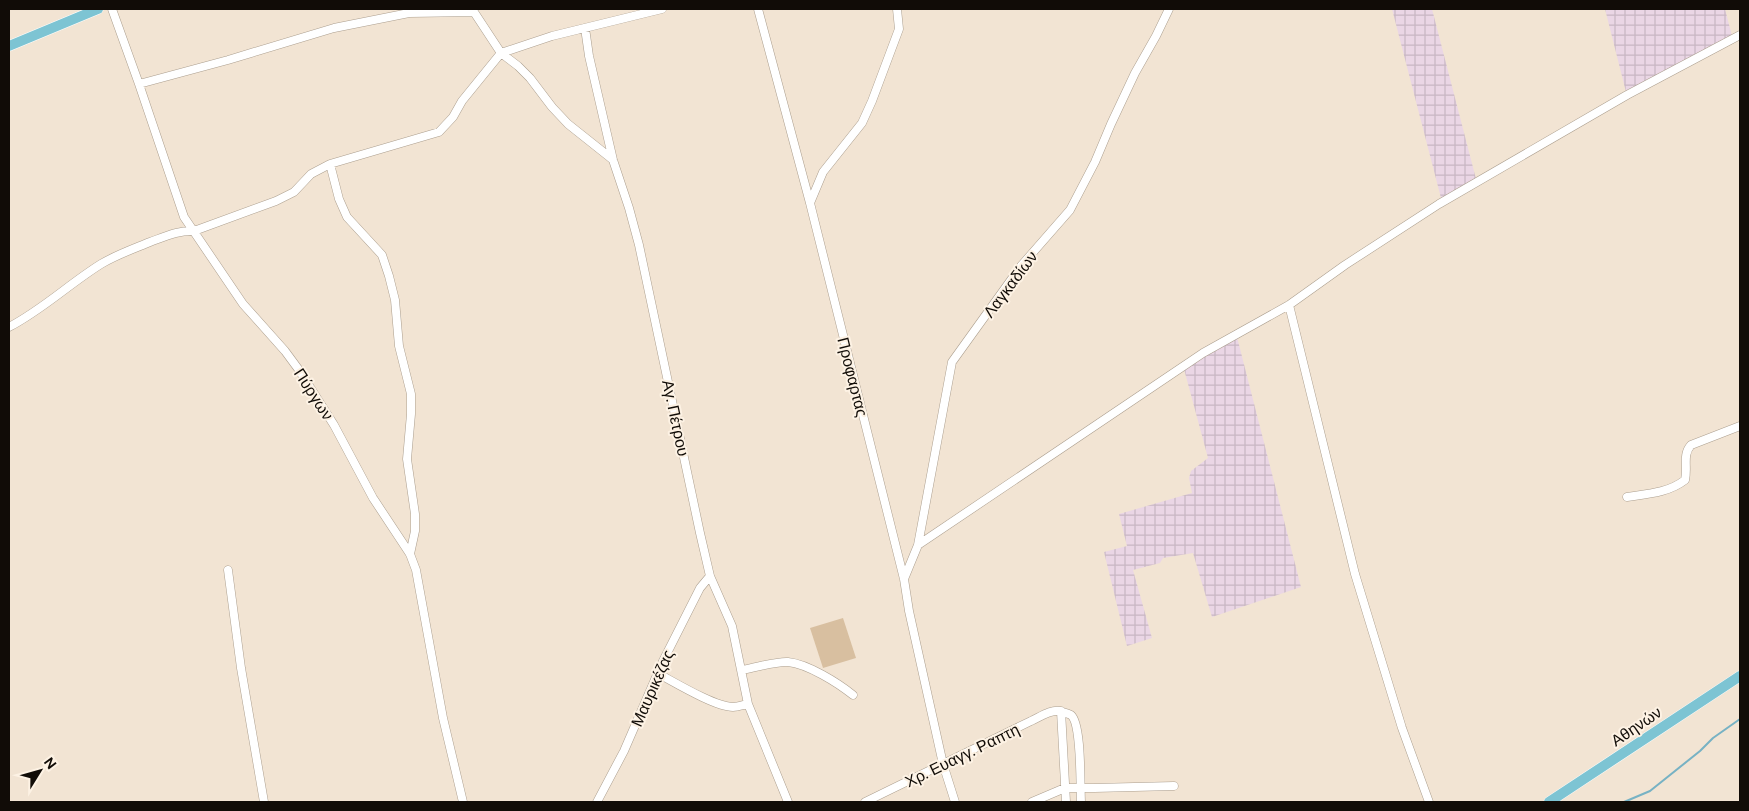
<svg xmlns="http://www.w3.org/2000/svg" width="1749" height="811" viewBox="0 0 1749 811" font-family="'DM Sans',sans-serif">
<defs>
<pattern id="industrial-grid" width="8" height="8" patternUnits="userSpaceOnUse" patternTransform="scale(1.25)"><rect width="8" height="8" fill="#ead6e5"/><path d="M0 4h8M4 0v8" fill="none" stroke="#c8b6c3"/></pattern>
</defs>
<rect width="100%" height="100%" fill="#f2e4d3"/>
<path fill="url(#industrial-grid)" d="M1392,9H1432L1476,179L1441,198Z
M1605,9H1725L1732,36L1626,92Z
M1237,337L1301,587L1212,617L1193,553L1163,558L1160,563L1133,570L1152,638L1127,646L1104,552L1127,546L1119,514L1192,493L1189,478L1191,471L1208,458L1184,369Z"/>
<path fill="#d8bfa0" d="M843,618L856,658L823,668L810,628Z"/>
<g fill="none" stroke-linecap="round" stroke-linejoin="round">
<path stroke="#77b2c4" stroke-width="2" d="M1624,802L1650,791L1700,751L1713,738L1740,719"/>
<g stroke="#ac9f8f" stroke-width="9">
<path id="minor" d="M112,9L139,84L184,217L243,304L285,351L299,370L334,425L373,498L410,554L416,570L443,718L463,802
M758,9L810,203
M897,9L899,29L872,101L862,123L823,172L810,203L904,579L909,611L943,764L955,802
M585,28L589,56L613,160L629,208L639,245L700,533L710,576L732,626L748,704L788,802
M139,84L228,60L334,28L409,13L474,12L501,53L518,66L530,78L552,107L568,124L612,159
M330,164L339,199L347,217L382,255L389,276L395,300L399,346L411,394V414L407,459L415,514V531L410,554
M1289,305L1355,574L1402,728L1429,802
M9,327C42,310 69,284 101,264C116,255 133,249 150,242C164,237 179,230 194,231L276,201L294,192L311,174L330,164L439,132L453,117L462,101L501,53L552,36L662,9
M1627,497C1647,494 1668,493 1685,480C1688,467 1682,455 1691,445L1740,426
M918,545L1203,353L1289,305L1345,265L1439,204L1627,95L1740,35
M228,570L241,668L264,802
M904,579L918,545L952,362L1021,266L1070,210L1095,162L1111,124L1135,73L1156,36L1169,9
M742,670C753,668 777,661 788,662C808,664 838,683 853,695
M657,673C674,682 715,707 733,707C738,707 743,705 748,704
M1061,711L1066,802
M597,802L624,751L663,661L700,588L710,576
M865,802L1031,721C1040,717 1051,709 1060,711C1063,712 1069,714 1071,715C1082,724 1080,786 1081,802
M1032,802L1065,788H1094L1174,786"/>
</g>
<g stroke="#fff" stroke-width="11">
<path id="major" d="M9,46L98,9
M1549,802L1740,676"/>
</g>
<use href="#minor" stroke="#fff" stroke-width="8"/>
<use href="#major" stroke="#7dc4d3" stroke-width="10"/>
</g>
<g text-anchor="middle" stroke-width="4" stroke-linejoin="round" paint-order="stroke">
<g font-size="16" fill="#110c07" stroke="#fdf2e4">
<text transform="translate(1010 284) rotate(-53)" y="6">Λαγκαδίων</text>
<text transform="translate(853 377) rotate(76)" y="6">Προφαρτας</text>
<text transform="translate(314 394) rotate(57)" y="6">Πύργων</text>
<text transform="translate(676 418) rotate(78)" y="6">Αγ. Πέτρου</text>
<text transform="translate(652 688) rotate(-66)" y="6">Μαυρικέζας</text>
<text transform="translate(1636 726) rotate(-34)" y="6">Αθηνών</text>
<text transform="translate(962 755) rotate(-26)" y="6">Χρ. Ευαγγ. Ραπτη</text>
</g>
</g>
<rect width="1749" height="811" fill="none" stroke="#110c07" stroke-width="20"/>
<g transform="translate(40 771) rotate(53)" stroke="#fdf2e4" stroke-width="4" paint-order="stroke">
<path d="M0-4L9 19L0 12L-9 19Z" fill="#110c07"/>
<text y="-8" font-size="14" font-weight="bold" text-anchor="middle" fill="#110c07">N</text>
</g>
</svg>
